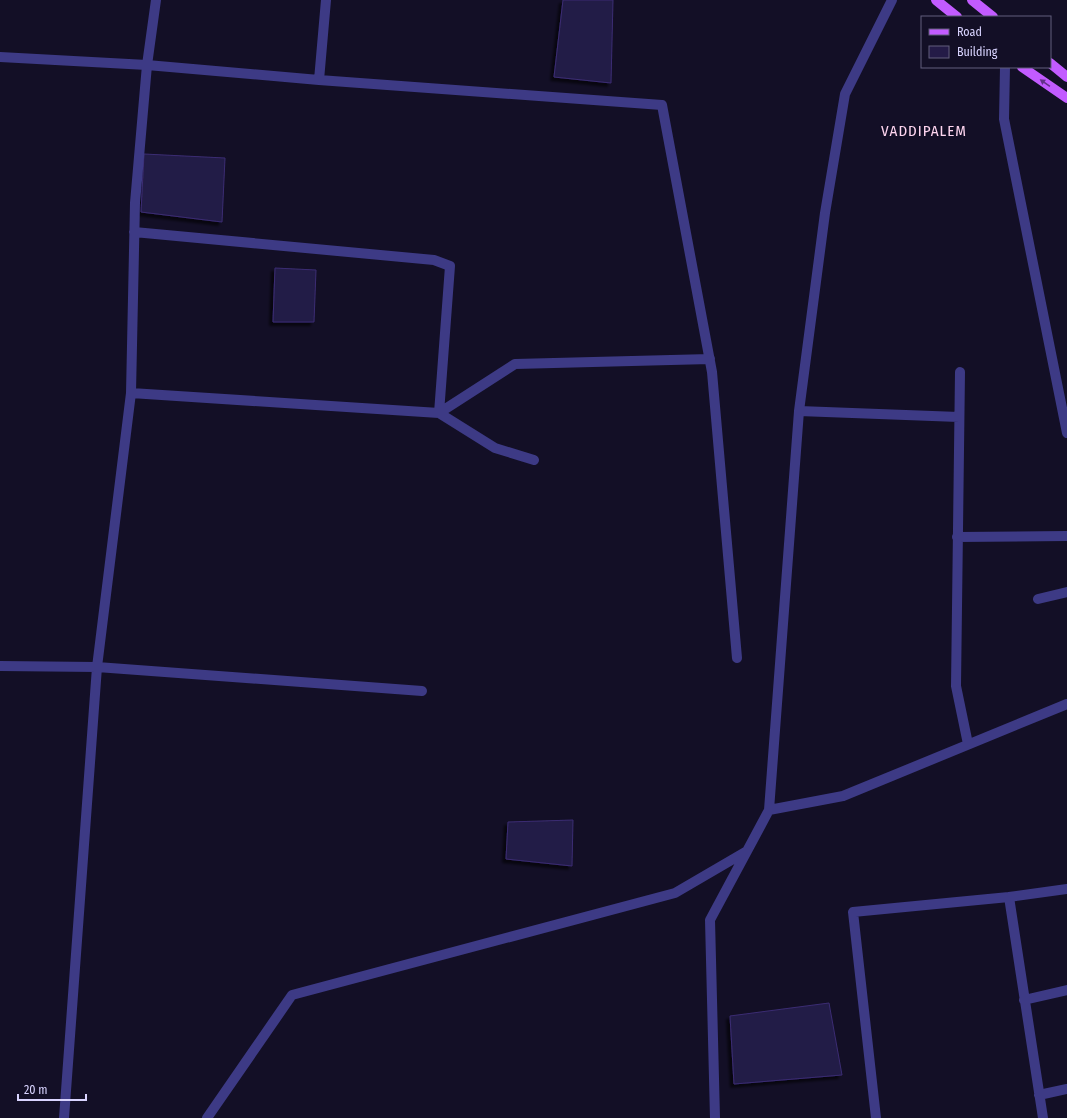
<svg xmlns="http://www.w3.org/2000/svg" width="1067" height="1118" viewBox="0 0 1067 1118" font-family="'Fira Sans Condensed',sans-serif">
<defs>
<filter id="shadow"><feDropShadow dx="-3.5" dy="3.5" stdDeviation="1" flood-color="#0009"/></filter>
</defs>
<rect width="100%" height="100%" fill="#130f26"/>
<path fill="#241b47" stroke="#3b2d73" filter="url(#shadow)" d="M563,0H613L611,83L554,77Z
M144,154L225,158L222,222L141,212Z
M275,268L316,270L314,322H273Z
M573,820L572,866L506,859L508,822Z
M829,1003L842,1075L734,1084L730,1016Z"/>
<g fill="none" stroke-linecap="round" stroke-linejoin="round">
<path stroke="#3d3a85" stroke-width="10" d="M0,57L147,65L319,80L662,105L712,372L737,658
M1005,67L1004,119L1067,433
M319,80L326,0
M134,232L434,260L450,266L439,413L495,448L534,460
M960,372L956,686L968,744
M131,393L439,413L515,364L710,359
M799,411L959,417
M957,537L1067,536
M1038,599L1067,592
M0,666L97,667L422,691
M769,810L843,796L1067,704
M1009,897L1043,1118
M1024,1000L1067,990
M1039,1095L1067,1089
M64,1118L97,667L131,393L135,203L147,65L156,0
M207,1118L292,995L675,893L747,851
M715,1118L710,920L769,810L799,411L825,213L845,94L892,0
M876,1118L853,912L1009,897L1067,889"/>
<path stroke="#c25bff" stroke-width="10" d="M936,0L957,17
M972,0L993,17
M1050,63L1067,77
M1022,67L1067,98"/>
</g>
<defs><path id="oneway-solid" d="M-6-.8H1V-3.2L6.5 0L1 3.2V.8H-6Z"/></defs>
<use fill="#623188" href="#oneway-solid" transform="translate(1045 83) rotate(-145)"/>
<g text-anchor="middle" stroke-width="3" stroke-linejoin="round" paint-order="stroke">
<g font-size="15" letter-spacing="1" fill="#ffd6f0" stroke="#130f26">
<text x="924" y="136">VADDIPALEM</text>
</g>
</g>
<rect x="921" y="16" width="130" height="52" fill="#130f26" stroke="#625e7d"/>
<rect x="929" y="29" width="20" height="6" fill="#c25bff" stroke="#625e7d"/>
<text x="957" y="36" font-size="12" fill="#d9d4ff">Road</text>
<rect x="929" y="46" width="20" height="12" fill="#241b47" stroke="#625e7d"/>
<text x="957" y="56" font-size="12" fill="#d9d4ff">Building</text>
<path d="M18 1094v6h68v-6" fill="none" stroke="#d9d4ff" stroke-width="2"/>
<text x="24" y="1094" font-size="12" fill="#d9d4ff" stroke="#130f26" stroke-width="3" paint-order="stroke">20 m</text>
</svg>
